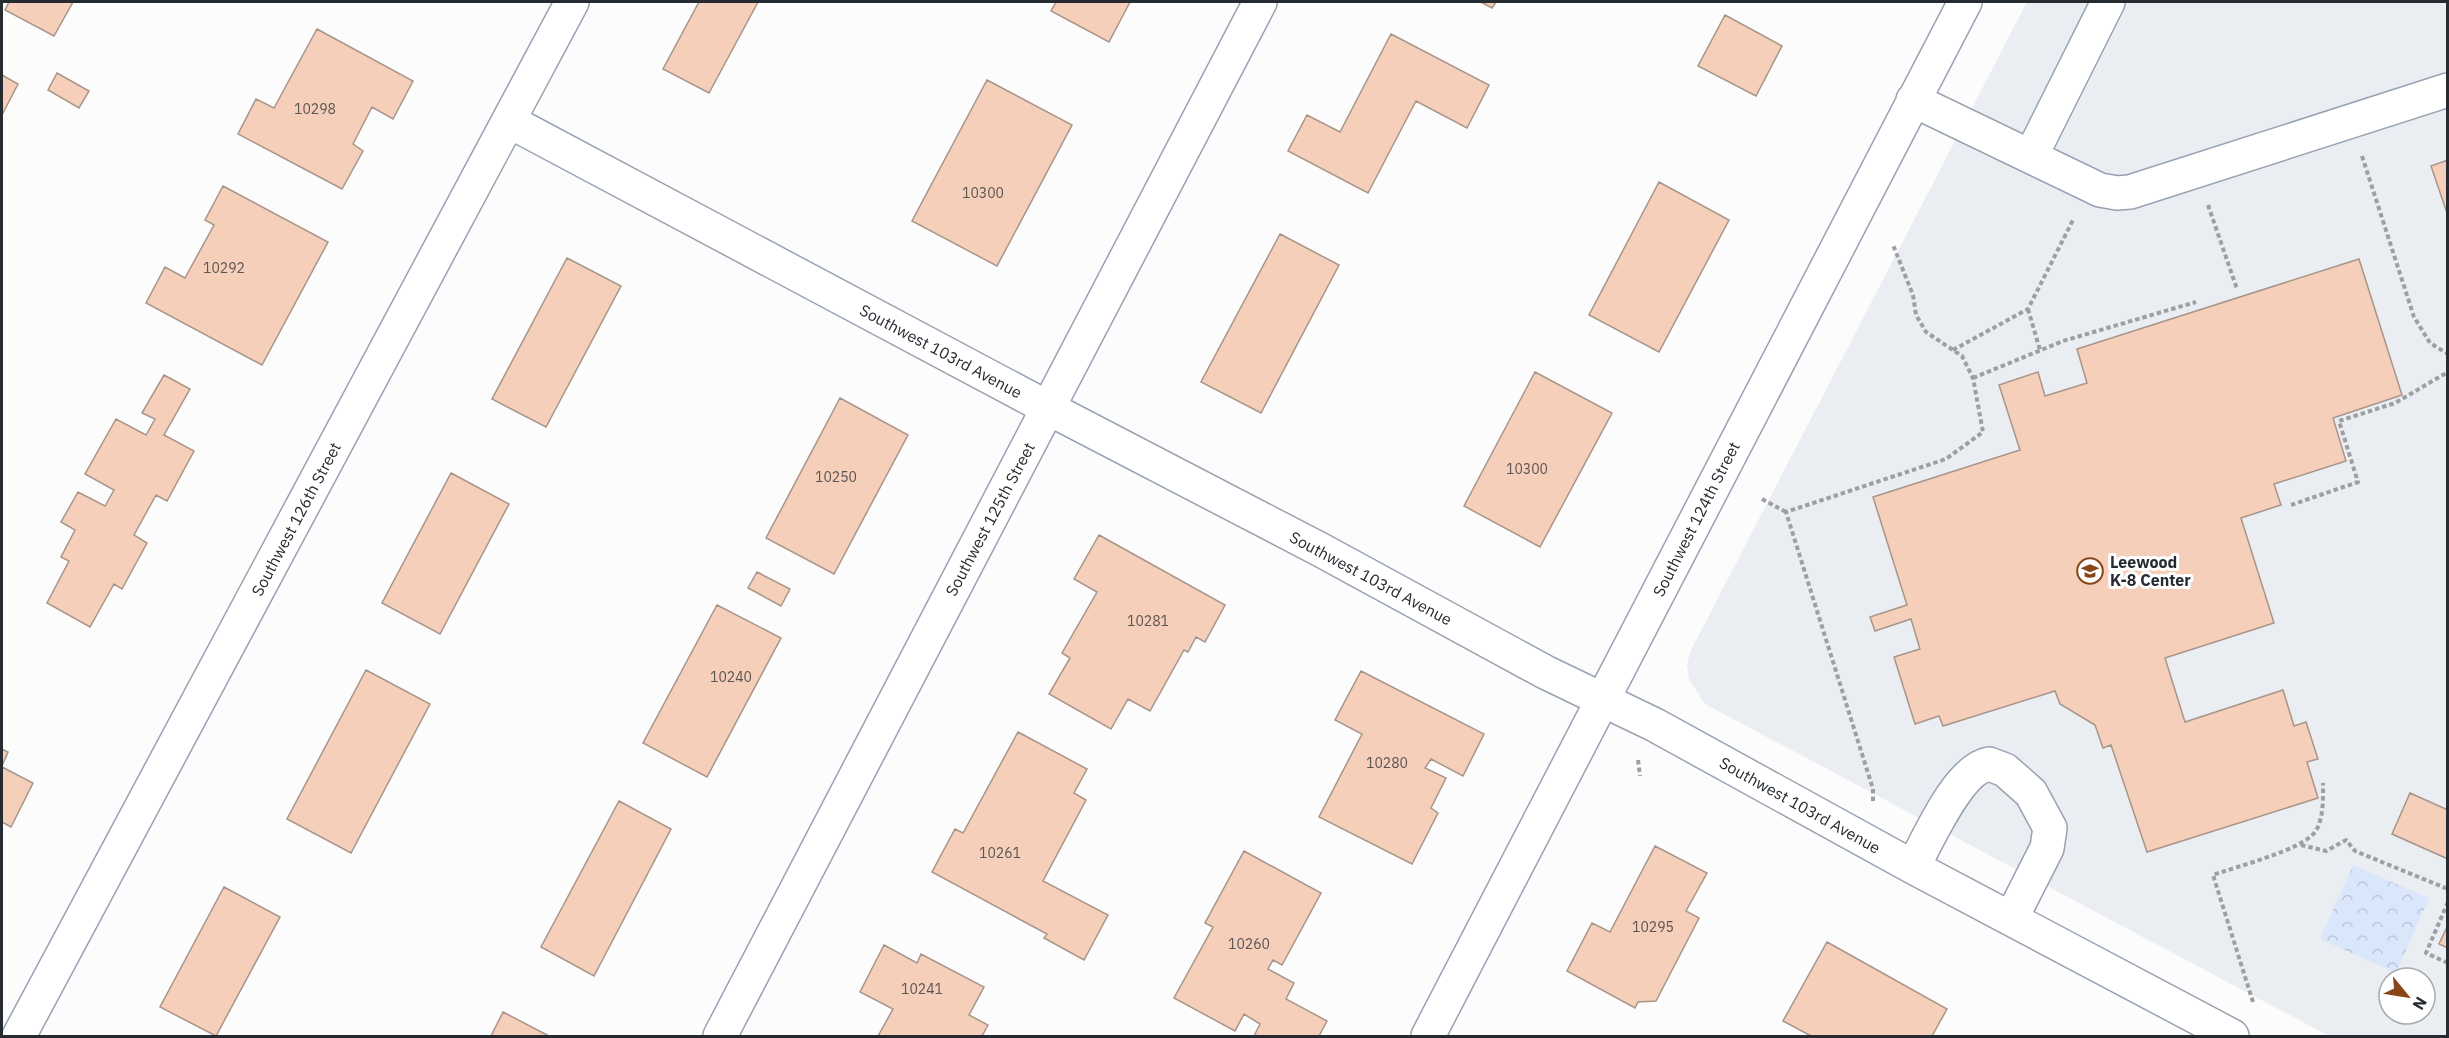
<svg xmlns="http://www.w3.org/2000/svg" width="2449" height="1038" viewBox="0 0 2449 1038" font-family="'IBM Plex Sans',sans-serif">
<defs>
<pattern id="forest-crowns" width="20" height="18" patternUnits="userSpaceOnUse" patternTransform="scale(1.5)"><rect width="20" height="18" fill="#dae7fb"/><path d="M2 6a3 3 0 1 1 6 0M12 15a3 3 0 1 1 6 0" fill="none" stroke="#bbc6d8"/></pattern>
</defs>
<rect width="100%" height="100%" fill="#fcfcfc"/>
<path fill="#eaedf2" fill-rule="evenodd" d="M2027,2H2447V1036H2329L1705,704L1689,679L1687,664L1690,652ZM2389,978H2425V1014H2389Z"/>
<path fill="url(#forest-crowns)" d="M2353,865L2429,898L2396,973L2320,939Z"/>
<path fill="#f5cfb9" stroke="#a8958a" stroke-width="1.5" d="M9,2H73L54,36L5,10Z
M699,2H758L709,93L663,69Z
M1056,2H1130L1109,42L1051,11Z
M1481,2H1496L1492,8Z
M1725,15L1782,46L1756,96L1698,66Z
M317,29L413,81L393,119L372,107L353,144L363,151L342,189L238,134L256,99L274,108Z
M1391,34L1489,85L1467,128L1416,101L1368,193L1288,151L1307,115L1340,132Z
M57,73L89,91L79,108L48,90Z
M2,75L18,84L2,115Z
M987,80L1072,125L997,266L912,221Z
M2448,160V216L2431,166Z
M1659,182L1729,220L1659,352L1589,315Z
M223,186L328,242L262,365L146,303L165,267L185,278L214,225L205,220Z
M1280,234L1339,265L1261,413L1201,382Z
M567,258L621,286L546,427L492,399Z
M2359,259L2402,395L2333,418L2346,461L2274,484L2281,505L2241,518L2274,623L2165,658L2185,722L2283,690L2294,726L2306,722L2318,759L2307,762L2318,798L2147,852L2111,745L2103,748L2095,725L2060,704L2055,691L1943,726L1939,716L1915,724L1894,657L1920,649L1911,619L1875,631L1870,617L1907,605L1873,497L2020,450L1999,385L2038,372L2045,396L2087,383L2077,349Z
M1535,372L1612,413L1540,547L1464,506Z
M164,375L190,389L164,435L194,451L167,501L156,495L134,535L147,543L122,589L114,584L90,627L47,603L69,561L61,557L75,530L61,522L78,492L105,506L114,490L85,474L116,419L146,435L155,419L142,413Z
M840,398L908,435L834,574L766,538Z
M451,473L509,504L440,634L382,603Z
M1099,535L1225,605L1205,642L1196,637L1188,652L1184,650L1150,711L1128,699L1111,729L1049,694L1070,658L1062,653L1097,592L1074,579Z
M757,572L790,589L781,606L748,588Z
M717,605L781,638L707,777L643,743Z
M366,670L430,704L351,853L287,819Z
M1361,671L1484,734L1463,776L1431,759L1425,768L1446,778L1431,808L1438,813L1412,864L1319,817L1362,734L1335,720Z
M1018,732L1087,769L1074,793L1086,800L1043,881L1108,915L1084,960L1044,938L1047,934L932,872L955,829L963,833Z
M2,749L8,752L2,766Z
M2,767L33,783L11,827L2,822Z
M2410,793L2448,810V859L2392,834Z
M619,801L671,829L594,976L541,947Z
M1655,846L1707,873L1686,911L1699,918L1656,1001L1638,1002L1635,1008L1567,971L1592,923L1610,932Z
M1244,851L1321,893L1282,965L1273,960L1268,969L1294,983L1286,999L1327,1021L1319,1036H1254L1260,1024L1244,1014L1235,1031L1174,998L1213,927L1205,923Z
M224,887L280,917L216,1036L160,1007Z
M2448,925V948L2439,944Z
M1827,942L1947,1009L1932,1036H1811L1783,1021Z
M884,945L917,963L921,954L984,987L969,1015L988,1025L982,1036H878L893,1009L860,992Z
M503,1012L549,1036H491Z"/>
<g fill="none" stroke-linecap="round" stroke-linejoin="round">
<g stroke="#98a2b3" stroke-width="36">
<path id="minor" d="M1913,100L2100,190L2117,193L2130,192L2448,90
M509,121L1048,408L1321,550L1545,672L1655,725L1913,867L2232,1036
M2031,156L2108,2
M1913,867C1928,840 1958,769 1989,764L2005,770L2031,793L2050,828L2047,848L2011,919
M19,1036L572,2
M720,1036L1260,2
M1428,1036L1965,2"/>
</g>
<path stroke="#9d9fa2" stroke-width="4" stroke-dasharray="4.5 3" stroke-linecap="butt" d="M2362,156L2414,317L2430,343L2448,354
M2208,205L2237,289
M2028,309L2040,350
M1953,350L2028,309L2074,218
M1973,378L2063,341L2196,302
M1762,499L1786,512
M2291,505L2358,482L2339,421L2395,403L2448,372
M1638,760L1640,776
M1873,801V789L1786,512L1946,459L1983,432L1973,378L1962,356L1926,332L1916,315L1913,295L1893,245
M2301,845L2326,851L2346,840L2355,851L2448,889
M2448,902L2426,953L2448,963
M2253,1002L2213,875C2235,867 2302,850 2315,832C2324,819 2323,798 2323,783"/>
<use href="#minor" stroke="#fff" stroke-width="33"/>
</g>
<defs>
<g id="school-ring" transform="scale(1.35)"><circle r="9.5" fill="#fff" stroke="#894517" stroke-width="1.5"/><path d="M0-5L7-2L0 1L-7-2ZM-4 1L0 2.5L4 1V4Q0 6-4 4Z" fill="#894517"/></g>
</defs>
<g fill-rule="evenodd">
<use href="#school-ring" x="2090" y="571"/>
</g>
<g text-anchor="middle" stroke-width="6" stroke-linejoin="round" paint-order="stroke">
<g font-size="14" fill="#5a5453">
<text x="315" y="114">10298</text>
<text x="983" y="198">10300</text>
<text x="224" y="273">10292</text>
<text x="1527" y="474">10300</text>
<text x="836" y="482">10250</text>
<text x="1148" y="626">10281</text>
<text x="731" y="682">10240</text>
<text x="1387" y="768">10280</text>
<text x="1000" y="858">10261</text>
<text x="1653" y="932">10295</text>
<text x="1249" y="949">10260</text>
<text x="922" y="994">10241</text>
</g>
<g font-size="16" fill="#262b31" stroke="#fff">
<text transform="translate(941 351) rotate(28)" y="6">Southwest 103rd Avenue</text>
<text transform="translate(296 519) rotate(-62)" y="6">Southwest 126th Street</text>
<text transform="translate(990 519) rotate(-62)" y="6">Southwest 125th Street</text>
<text transform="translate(1696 519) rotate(-63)" y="6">Southwest 124th Street</text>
<text transform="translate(1371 578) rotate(28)" y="6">Southwest 103rd Avenue</text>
<text transform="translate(1800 805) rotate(29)" y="6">Southwest 103rd Avenue</text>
</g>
<g font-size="16" font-weight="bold" fill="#262b31" stroke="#fff" text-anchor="start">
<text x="2110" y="568">Leewood<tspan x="2110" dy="18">K-8 Center</tspan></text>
</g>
</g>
<rect width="2449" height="1038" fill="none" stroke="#262b31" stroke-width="6"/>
<g transform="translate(2407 996) rotate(120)"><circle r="28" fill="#ffffff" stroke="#a8aaad" stroke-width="1.5"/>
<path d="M0-4.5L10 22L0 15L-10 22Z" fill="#894517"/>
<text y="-9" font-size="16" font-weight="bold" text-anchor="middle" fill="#262b31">N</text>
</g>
</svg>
